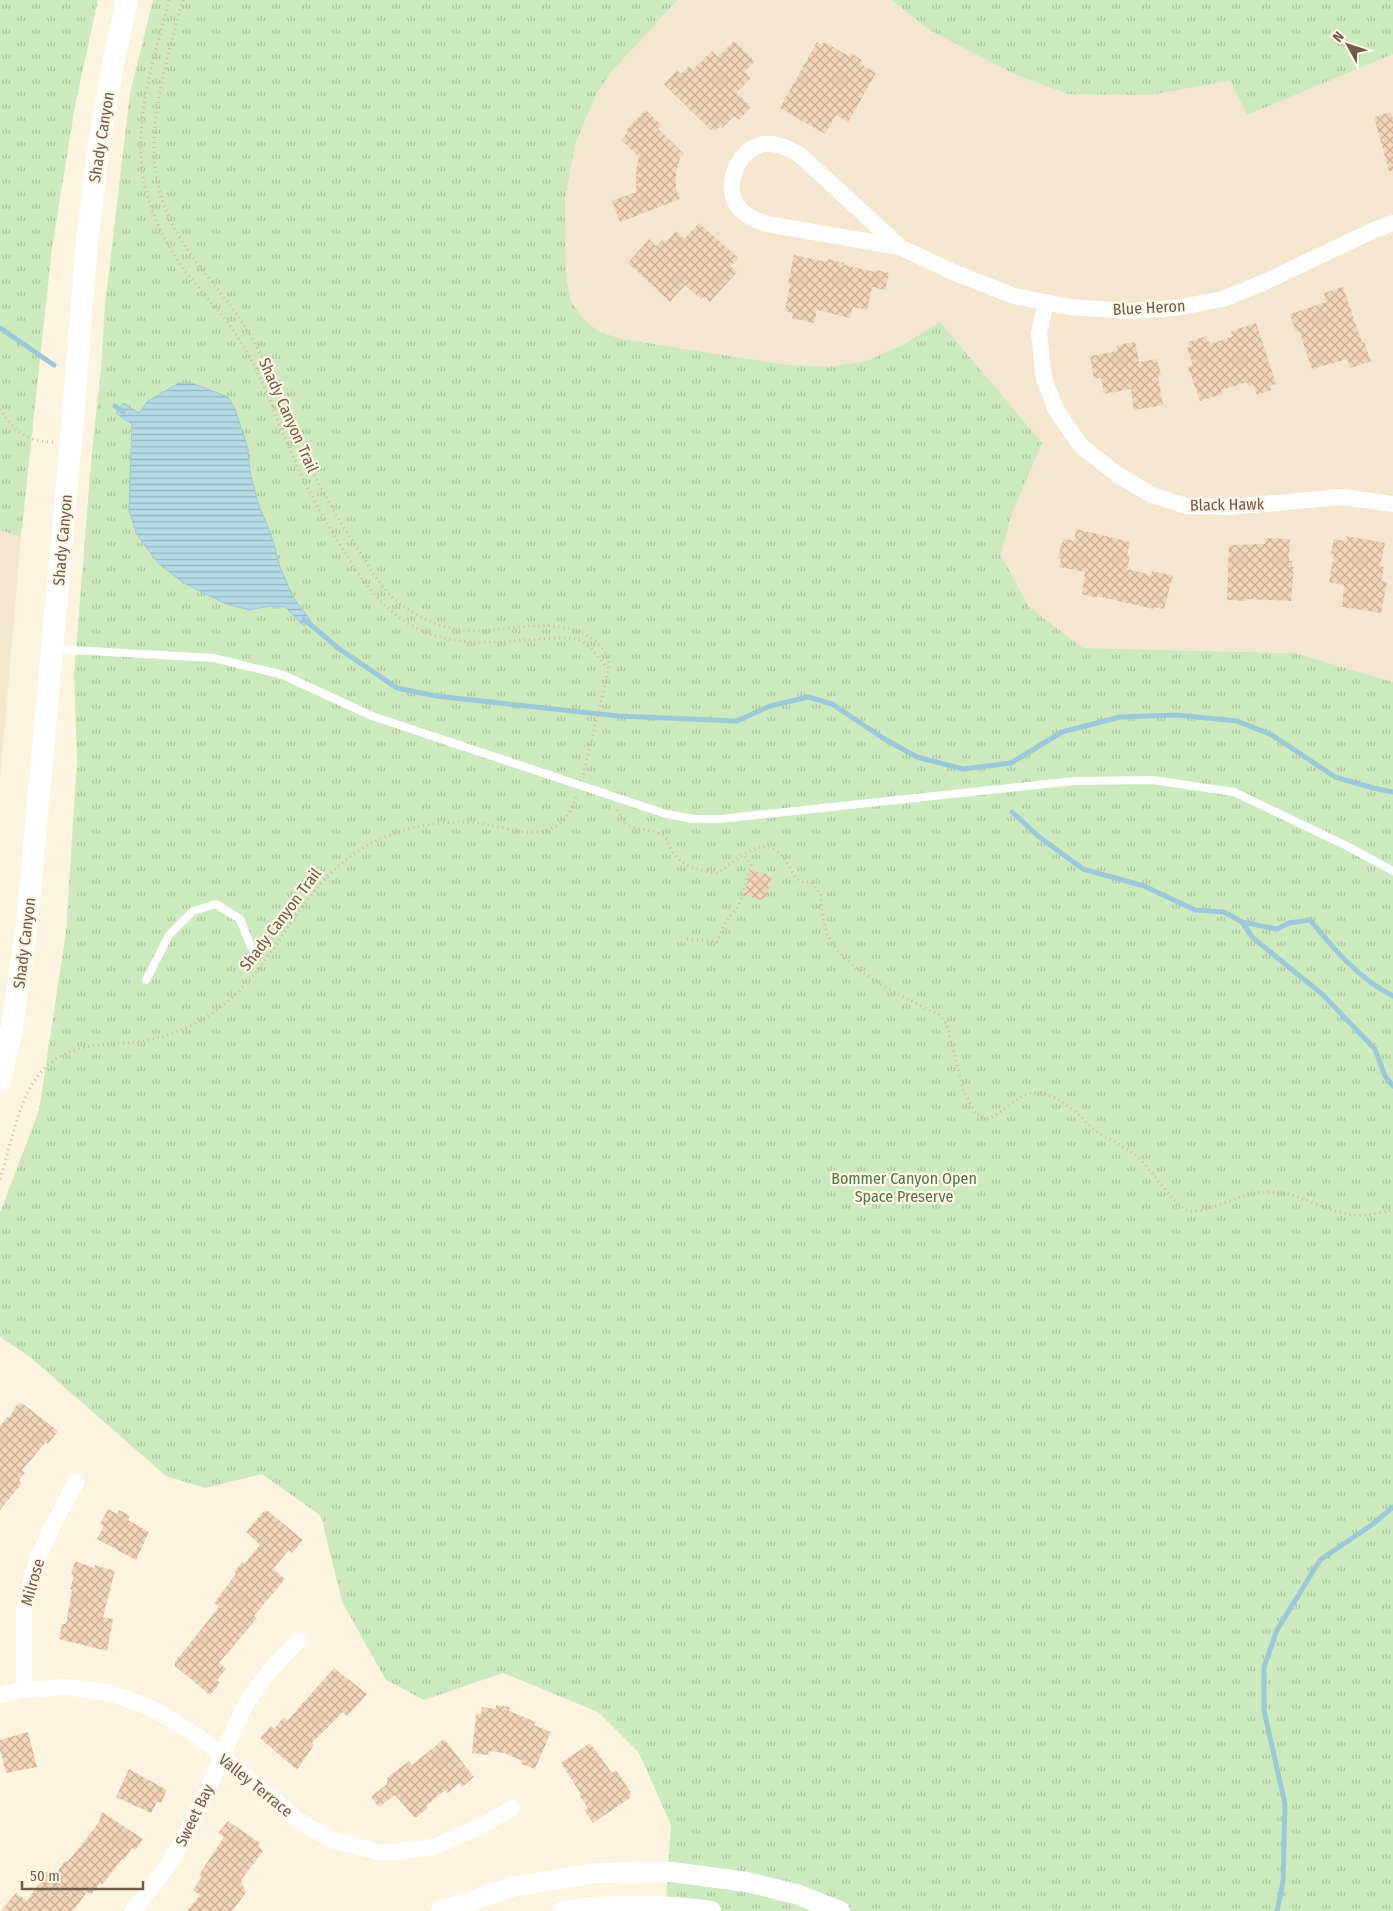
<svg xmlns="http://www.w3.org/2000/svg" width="1393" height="1911" viewBox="0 0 1393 1911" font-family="'Fira Sans Condensed',sans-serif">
<defs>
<pattern id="grass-tufts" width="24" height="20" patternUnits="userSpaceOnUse" patternTransform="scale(1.25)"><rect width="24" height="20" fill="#cdeabf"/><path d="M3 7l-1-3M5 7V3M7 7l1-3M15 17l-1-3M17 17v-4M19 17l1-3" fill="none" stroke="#abc19d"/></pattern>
<pattern id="water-rules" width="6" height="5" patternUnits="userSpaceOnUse" patternTransform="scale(1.25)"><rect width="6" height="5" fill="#b5dbe6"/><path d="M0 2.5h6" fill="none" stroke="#98b5bc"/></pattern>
<pattern id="building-cross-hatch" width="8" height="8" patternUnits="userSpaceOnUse" patternTransform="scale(1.25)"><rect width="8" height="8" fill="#f2d4b8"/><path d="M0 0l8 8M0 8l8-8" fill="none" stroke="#c8af98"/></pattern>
</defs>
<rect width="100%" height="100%" fill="#fcf4e1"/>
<path fill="#f4e6cf" d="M678,0H891L928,29L1150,95L1230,81L1247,115L1393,54V682L1295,653L1082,648L1029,607L1001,555L1012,513L940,322L904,344L867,361L832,366L788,365L622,339L600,332L583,319L571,301L566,277L565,201L575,144L597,93L613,70Z
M0,530L21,537L0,781Z"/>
<path fill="url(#grass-tufts)" d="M0,0H98L75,106L52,248L21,537L0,530Z
M153,0H678L613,70L597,93L575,144L565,201L566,277L571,301L583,319L600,332L622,339L788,365L832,366L867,361L904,344L940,322L1042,443L1012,513L1001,555L1029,607L1083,648L1295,653L1393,682V1911H665L671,1825L639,1753L598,1712L503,1673L424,1700L386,1680L342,1602L321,1516L262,1474L205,1488L166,1476L30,1357L0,1337V1213L39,1110L66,932L77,761L74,675L92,451L101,369L105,305L130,93Z
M891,0H1393V54L1247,115L1230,81L1150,95L1068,94L1012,73L928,29Z"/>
<path fill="url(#water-rules)" stroke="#9cc9d7" d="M179,383H192L228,397L235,409L248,449L250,472L259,506L271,534L280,567L293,597L311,621L304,626L285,607L270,606L249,610L224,603L184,583L158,563L136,533L129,510L132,424L116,413L123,403L139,413L148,401Z"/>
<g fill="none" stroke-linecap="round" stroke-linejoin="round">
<path stroke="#9cc9d7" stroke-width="5" d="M0,328L54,365
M115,406L123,412
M304,619L338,648L397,688L436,696L618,716L737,721L770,706L808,697L832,704L883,738L917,757L963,769L1011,763L1062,732L1120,717L1176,715L1237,721L1272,735L1335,777L1373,788L1393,792
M1012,812L1038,836L1083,869L1144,886L1195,910L1224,912L1242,922L1253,938L1322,994L1375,1049L1385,1076L1393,1086
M1242,922L1277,929L1289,923L1310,920C1334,949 1359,979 1393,996
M1277,1911L1283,1882L1285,1804L1264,1711V1667L1277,1630L1320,1560L1373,1524L1393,1507"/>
</g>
<path fill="url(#building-cross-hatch)" d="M734,41L755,61L745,72L751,78L736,93L751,107L739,120L734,116L722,128L720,126L715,131L712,128L711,130L664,84L677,70L681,74L689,66L693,70L712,51L718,57Z
M817,42L822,45L824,42L849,56L851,53L862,60L860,64L876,73L848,122L836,115L825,134L780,108Z
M646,110L661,125L658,129L684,154L680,158L676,173V189L680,199L620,222L612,201L636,192V171L639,157L621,140L628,132L626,130Z
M1391,112L1393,120V170L1389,171L1374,117Z
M699,223L738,258L730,266L737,272L710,302L704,297L701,299L685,285L670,302L628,263L649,239L656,246L663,239L666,242L676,231L684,239Z
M794,255L827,262L828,259L844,263V265L875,272L876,270L889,273L885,290L872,287L867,310L853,307L850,318L817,310L814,323L792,318L793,313L785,311L790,284H788Z
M1343,287L1362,343L1364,342L1371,361L1350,368L1347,359L1312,369L1299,331L1296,332L1290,314L1326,302L1324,293Z
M1256,323L1276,384L1270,386L1271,390L1257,395L1253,384L1249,386L1247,382L1221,390L1222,394L1200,401L1188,367L1193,365L1187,348L1189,347L1188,342L1206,336L1208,342L1210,341L1211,344L1233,336L1231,331Z
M1135,342L1139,362L1157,359L1161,376L1158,377L1163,405L1134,410L1131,389L1104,394L1101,378L1094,379L1090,356L1118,351L1117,345Z
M1076,529L1130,542L1127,555L1130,556L1127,569L1151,575L1152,571L1173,576L1164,609L1154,607V609L1097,596L1096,598L1082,594L1085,572L1059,567L1061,559L1058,558L1063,538L1074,541Z
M1347,536L1385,543L1380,566L1384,567L1381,581L1387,582L1381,613L1342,607L1344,585L1329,582L1334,554L1331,553L1334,539L1346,541Z
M1265,538L1290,539L1289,561H1292V567H1294L1291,601L1246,599V601L1227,600L1229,545L1265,544Z
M750,870L772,876L765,901L744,895Z
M19,1404H23L58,1431L48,1444L46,1442L22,1470L25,1473L19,1480L22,1483L0,1510V1426L7,1417L9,1418L16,1406Z
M108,1509L117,1514L119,1510L130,1516L128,1520L149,1532L136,1560L97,1539L104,1526L100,1524Z
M268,1511L303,1540L292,1553L289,1550L273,1569L285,1579L254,1616L257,1618L219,1663L226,1669L217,1680L220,1683L210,1695L175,1666V1662L219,1607L214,1603L236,1574L234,1572L242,1562L244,1564L260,1545L246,1532L263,1512Z
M75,1561L94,1568L95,1565L115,1571L103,1617L113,1619L107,1651L59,1639L62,1624H66L72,1590L70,1589L74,1575L71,1574Z
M334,1668L367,1694L347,1716L343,1712L312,1743L314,1745L297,1770L260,1738L271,1726L274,1729L283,1718L288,1720Z
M496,1705L510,1707L509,1711L536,1722L534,1725L551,1732L535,1769L522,1764L523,1761L504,1753L489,1751L488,1755L472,1753L476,1714H481L482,1707L496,1709Z
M28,1732L37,1767L6,1773L0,1750V1740Z
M444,1739L474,1777L462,1787L459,1783L448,1793L445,1790L426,1806L428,1808L415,1818L395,1795L379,1807L371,1797L387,1784V1778L409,1761L412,1765Z
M590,1743L612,1773L616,1770L631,1793L630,1798L593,1823L584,1810L588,1808L579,1795L581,1794L561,1763Z
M129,1769L167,1790L161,1803L157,1802L151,1813L116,1797Z
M102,1812L143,1839L135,1850L132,1848L124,1860L122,1859L102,1885L100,1883L91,1895L87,1892L73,1911H1L16,1893L27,1901L48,1870L55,1875L65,1861L67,1862L79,1848L99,1822Z
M228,1821L260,1843L258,1846L263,1851L241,1880L246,1893L232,1911H187L200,1895L193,1890L202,1877L199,1875L224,1837L218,1833Z"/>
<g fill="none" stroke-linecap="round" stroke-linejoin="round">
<path stroke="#d6b79c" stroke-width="3" stroke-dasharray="1 4" stroke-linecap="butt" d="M169,0C154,60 131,125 145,187C151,212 162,236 176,258C195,287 221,310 239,339C263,375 275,417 293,456C307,490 326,523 346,554C363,582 382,608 411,625C451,649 497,642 541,639C553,639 567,636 578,640C592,645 598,659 608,668
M183,0C169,50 147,125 156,176C169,248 220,281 253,340C274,379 289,420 308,461C322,492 340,523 360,552C371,570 382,589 399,603C417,617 439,627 461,630C505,635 564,610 598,644C605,651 609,658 609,668L583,775
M0,409C14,431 27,442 54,442
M617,810C620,813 622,820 625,823C636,832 654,827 665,837C669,842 670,849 674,854C685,868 701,871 718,873C754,847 771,827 796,879L804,882H811L821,894L822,914L827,934L836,949L857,969L892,991L939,1015L946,1023L964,1092L976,1114L987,1119C1004,1113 1015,1096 1032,1093C1046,1090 1067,1104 1077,1113C1083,1118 1089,1126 1096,1131C1111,1141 1127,1147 1141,1160C1153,1172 1172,1203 1187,1210C1199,1215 1225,1202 1238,1198C1247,1194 1258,1193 1268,1192C1296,1190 1326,1213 1355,1215C1368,1216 1381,1212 1393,1210
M687,939L717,942L726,921L739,906L751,865L744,855
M0,1179C12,1144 18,1095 44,1069C73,1039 111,1047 148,1040C172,1035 194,1026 214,1012C286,962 297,872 387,836C416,825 446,820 477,823C507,826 544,846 567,816C571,810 574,802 577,795"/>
<path stroke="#fff" stroke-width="8" d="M54,649L214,658L283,675L372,716L666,814L693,819H720L1075,781L1153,780L1234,792L1347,846L1393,871
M146,980L169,935L193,911L216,904L240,919L251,947"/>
<path stroke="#fff" stroke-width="16" d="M900,247L800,155C789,149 777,142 763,144C737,149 721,189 740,209C747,217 757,221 767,224L900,247L953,272L1014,296L1069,307L1127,311L1175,308L1223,299L1267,281L1374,230L1393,223
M1046,302L1039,333L1044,379L1056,410L1081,446L1118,475L1152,495L1186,506L1230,507L1342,497L1393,504
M24,1690V1609L36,1562L52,1527L76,1482
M0,1695L24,1690L67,1687L110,1693L151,1708L199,1737L298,1820L332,1840L381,1853L434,1847L482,1826L512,1808
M132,1911C174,1868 198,1811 222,1757C231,1737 238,1717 250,1698C263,1676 281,1659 299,1640"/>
<path stroke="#fff" stroke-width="20" d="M441,1911L512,1887L596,1873L672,1872L747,1882L796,1894L840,1911
M564,1911C613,1904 661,1904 711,1911"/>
<path stroke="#fff" stroke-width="22" d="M0,1080L12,1027L27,925L71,441L87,242L98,151L113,64L127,0"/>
</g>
<g text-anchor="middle" stroke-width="4.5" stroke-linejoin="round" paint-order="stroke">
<g font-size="16" fill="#735b48" stroke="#fff7e7">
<text transform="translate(101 137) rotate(-81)" y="6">Shady Canyon</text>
<text transform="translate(1149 307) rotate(-3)" y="6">Blue Heron</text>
<text transform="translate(289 415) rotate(66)" y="6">Shady Canyon Trail</text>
<text transform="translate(1227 504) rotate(-1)" y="6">Black Hawk</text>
<text transform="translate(62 540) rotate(-85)" y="6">Shady Canyon</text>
<text transform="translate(280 919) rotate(-53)" y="6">Shady Canyon Trail</text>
<text transform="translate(24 943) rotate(-83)" y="6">Shady Canyon</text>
<text transform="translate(32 1582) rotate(-74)" y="6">Milrose</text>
<text transform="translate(256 1785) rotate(39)" y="6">Valley Terrace</text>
<text transform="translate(194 1815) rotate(-64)" y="6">Sweet Bay</text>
</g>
<g font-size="16" fill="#4c7940" stroke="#fff7e7">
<text x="904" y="1184">Bommer Canyon Open<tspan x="904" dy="18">Space Preserve</tspan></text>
</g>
</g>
<g transform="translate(1348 45) rotate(310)" stroke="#fff7e7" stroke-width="4" paint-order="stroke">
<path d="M0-4L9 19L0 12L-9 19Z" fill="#735b48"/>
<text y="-8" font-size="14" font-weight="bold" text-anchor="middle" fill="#735b48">N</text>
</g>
<path d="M22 1881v8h121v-8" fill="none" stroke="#735b48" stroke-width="2.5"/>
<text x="30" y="1881" font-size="15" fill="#735b48" stroke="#fff7e7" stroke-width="4" paint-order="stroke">50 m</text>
</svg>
